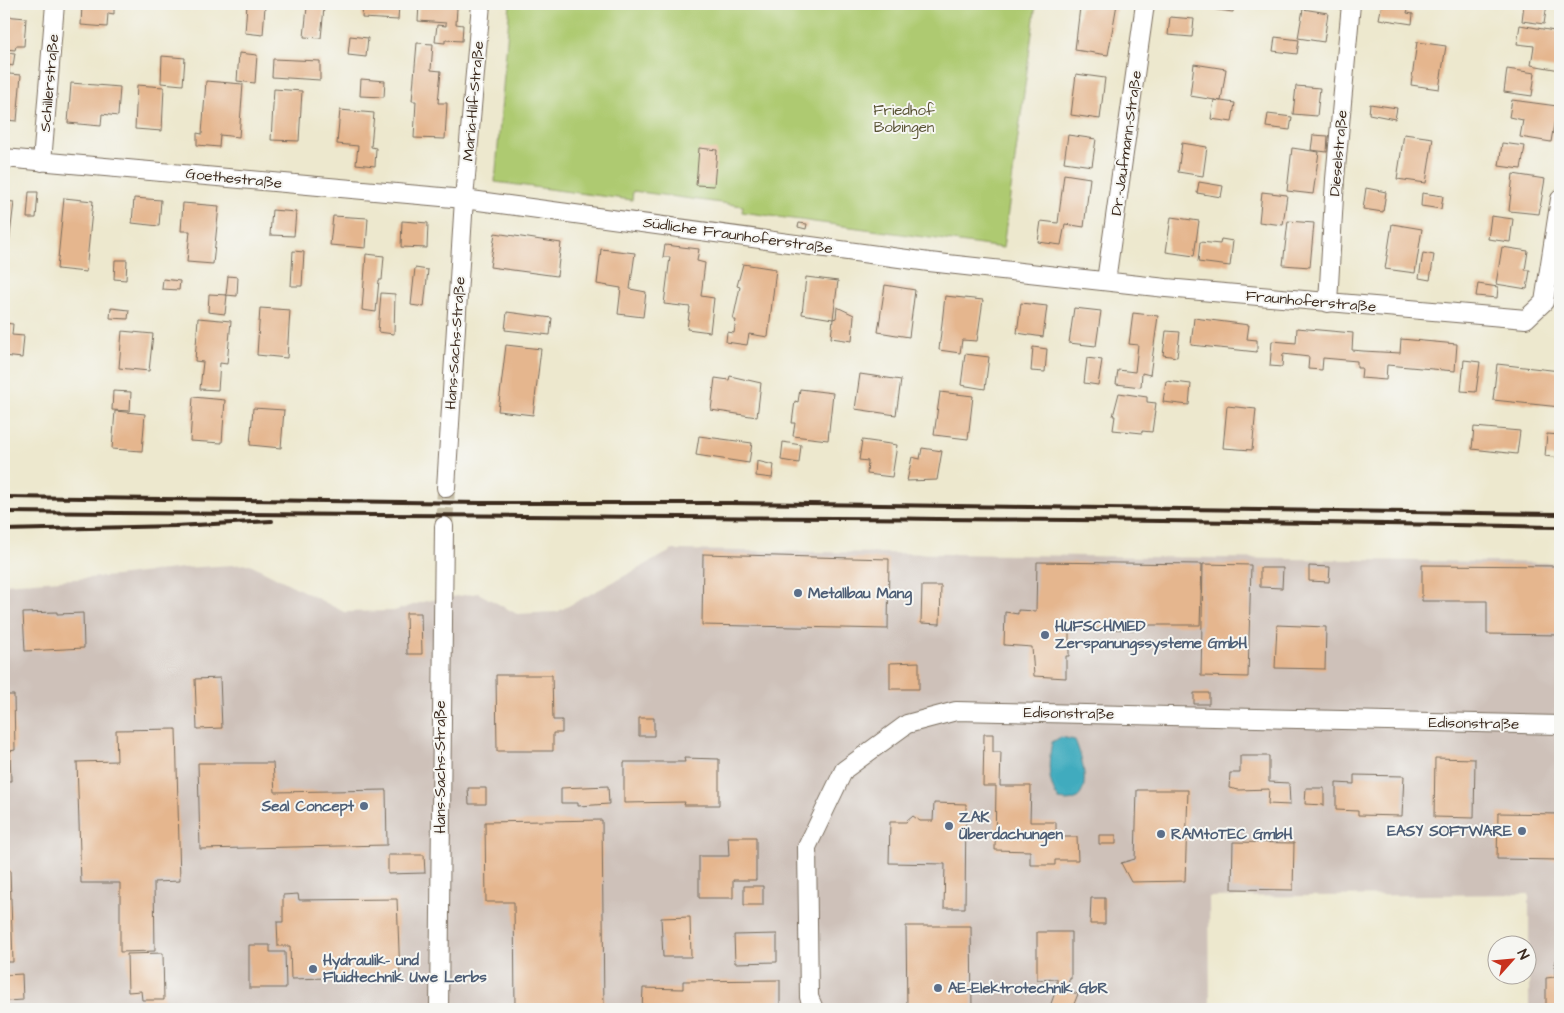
<svg xmlns="http://www.w3.org/2000/svg" width="1564" height="1013" viewBox="0 0 1564 1013" font-family="'Architects Daughter',sans-serif">
<rect width="100%" height="100%" fill="#f6f6f2"/>
<filter id="ink" filterUnits="userSpaceOnUse"><feTurbulence type="fractalNoise" baseFrequency=".02" numOctaves="2"/><feDisplacementMap in="SourceGraphic" scale="10" xChannelSelector="R" yChannelSelector="G"/><feConvolveMatrix kernelMatrix="1 2 1 2 8 2 1 2 1" color-interpolation-filters="sRGB"/></filter>
<filter id="wash" filterUnits="userSpaceOnUse"><feTurbulence type="fractalNoise" baseFrequency=".0096" numOctaves="4" result="noise"/><feDisplacementMap in="SourceGraphic" scale="20" xChannelSelector="R" yChannelSelector="G"/><feGaussianBlur stdDeviation="1.12" result="paint"/><feColorMatrix in="noise" values="0 0 0 0 0 0 0 0 0 0 0 0 0 0 0 0 0 1.4 0 .05"/><feComposite in="paint" operator="in"/></filter>
<g filter="url(#wash)">
<rect width="100%" height="100%" fill="#ede8ce"/>
<path fill="#cec1b9" d="M673,550L1560,563V1009H1529V894L1209,897L1210,1009H4V584L116,576L183,568L250,564L344,612L394,611L426,601L478,593L517,614L557,612Z"/>
<path fill="#aeca71" stroke="#747a48" d="M510,4H1036L1003,248L742,212L743,206L633,191L632,200L495,182Z"/>
<path fill="#3fabbe" stroke="#3d6a6e" d="M1061,737L1075,740C1083,759 1097,808 1059,800C1047,782 1048,762 1052,742Z"/>
<g id="blocks">
<path fill="#e5b68e" d="M82,4H114V14L108,13L107,27L81,25Z
M247,4L265,6L263,35L245,33Z
M363,4H399L398,20L362,18Z
M419,4H461L457,8L456,24L463,25L462,41L445,40V43L435,42L437,25L446,26V23L418,21Z
M1086,4H1117L1108,55L1075,50L1080,7L1086,8Z
M1204,4H1234L1233,12L1203,8Z
M1382,4H1409L1407,13L1413,14L1412,24L1379,19Z
M1524,4H1547L1544,24L1522,21Z
M307,7L324,8L321,38L304,37Z
M1303,9L1328,13L1324,42L1298,38Z
M4,16L26,18L24,46H16L15,50L4,49Z
M1170,17L1194,19L1192,37L1168,35Z
M1520,25L1560,32V70L1531,65L1534,46L1517,44Z
M350,36L368,38L366,57L348,55Z
M1275,37L1299,40L1297,54L1273,51Z
M1417,42L1446,46L1439,89L1411,85Z
M417,43L433,44L431,70L441,71L438,103H447L445,139L414,138L416,101H412Z
M4,52L15,53L13,66L9,65V74L21,75L17,121L4,120Z
M239,53L257,55L255,83L237,81Z
M162,56L185,58L183,85L161,83Z
M273,59L320,61V80L272,77Z
M1194,64L1226,69L1221,101L1190,96Z
M1507,69L1535,73L1532,96L1504,92Z
M1076,74L1105,78L1100,119L1071,115Z
M361,79L385,81L384,97L360,96Z
M206,81L243,84L239,137L220,135L219,147L197,145V133L202,134Z
M71,83L120,87L118,116L102,114L101,126L68,123Z
M137,85L164,87L162,131L135,129Z
M1296,86L1320,88L1317,116L1293,114Z
M274,89L302,91L299,141L271,140Z
M1214,100L1235,103L1232,122L1211,119Z
M1512,100L1557,106L1551,142L1520,137L1523,120L1509,117Z
M1370,104L1397,108L1395,119L1369,114Z
M340,110L374,113L371,147L376,148L375,166L356,164L358,146L337,144Z
M1268,114L1292,117L1290,130L1266,127Z
M1404,134L1433,138L1426,183L1397,179Z
M1068,135L1096,139L1092,166L1064,162Z
M1313,135L1328,136L1327,152L1311,150Z
M1182,143L1207,147L1203,176L1178,172Z
M1502,143L1525,146L1521,169L1499,166Z
M699,148L717,150L714,186L696,185Z
M1292,148L1319,152L1313,194L1287,191Z
M1064,174L1090,178L1084,227L1065,224L1061,245L1038,242L1041,221L1058,223Z
M1513,174L1545,179L1539,214L1509,211Z
M1199,182L1223,186L1221,197L1197,193Z
M1366,188L1386,192L1383,212L1363,209Z
M29,192H38L36,218H27Z
M1262,192L1287,195L1283,225L1259,222Z
M1422,193L1443,196L1441,209L1421,206Z
M64,198L93,201L86,272L57,269Z
M134,198L161,200L159,226L132,223Z
M4,201L14,202L7,260H4Z
M183,203L219,206L213,264L187,262L190,231H181Z
M272,210L296,212L294,236L270,235Z
M333,216L368,218L366,248L330,245Z
M1491,216L1513,219L1510,242L1488,239Z
M1171,217L1199,221L1194,256L1166,252Z
M402,221L428,223L427,248L401,247Z
M1288,221L1314,223L1310,267L1283,265Z
M799,223L807,224L806,229L798,227Z
M1392,224L1422,229L1415,273L1385,269Z
M495,233L561,243L557,276L490,267Z
M1221,239L1233,241L1230,266L1198,262L1200,242L1220,244Z
M665,245L699,249L697,261L705,263L701,296L714,298L710,332L687,329L690,307L664,304L670,257H663Z
M1502,247L1528,251L1525,270H1530L1527,289L1496,284Z
M601,249L635,253L630,289L646,292L643,317L618,314L621,288L597,284Z
M293,251L304,252L302,286H291Z
M1423,253L1434,255L1430,280L1419,278Z
M366,254L384,256L382,280H379L376,312L362,310Z
M115,260H127L126,280L114,279Z
M743,264L776,269L768,337L749,334L747,345L726,342L727,332L734,333L736,320H733L740,287L737,286Z
M415,268L428,270L424,307L411,305Z
M228,276L238,277L237,296L226,295Z
M806,277L838,281L833,319L836,318L837,307L854,315L852,341L831,338L833,319L802,314Z
M163,279L180,281L179,290L162,289Z
M1478,284L1498,287L1497,298L1476,296Z
M885,285L915,290L909,337L878,332Z
M381,293L395,294L394,334L378,332Z
M209,294L227,295L225,314L208,312Z
M945,296L983,300L977,341L962,340L960,353L939,350Z
M1021,303L1047,306L1043,337L1017,333Z
M111,308L129,310L128,319L110,318Z
M260,308L290,310L287,358L257,355Z
M1074,308L1101,311L1096,346L1069,343Z
M507,312L552,318L550,335L505,330Z
M1133,313L1158,316L1150,375L1142,373L1141,387L1116,384L1118,370L1135,372L1138,345L1129,344Z
M198,318L231,321L227,364L220,363L218,390L200,389L203,362L195,361Z
M1194,318L1249,325L1247,339L1257,340V352L1191,345Z
M4,323L13,324L12,335L24,336L22,358L4,356Z
M1297,328L1353,333L1352,350L1363,351L1400,353L1401,339L1457,344L1455,371L1387,365L1386,380L1361,378L1362,368H1357V361L1323,358L1322,370L1308,369L1309,357L1283,354L1282,367L1270,366L1272,341L1296,343Z
M122,331L153,334L149,371L119,368Z
M1166,331L1180,332L1177,357L1163,355Z
M506,345L541,349L533,415L498,411Z
M1033,347L1047,349L1045,372L1031,371Z
M965,354L989,357L985,389L961,385Z
M1087,358L1102,360L1098,385L1084,383Z
M1464,360L1480,362L1476,392L1461,391Z
M1497,364L1560,371V407L1493,400Z
M860,374L901,380L896,415L855,409Z
M730,376L761,383L757,417L711,410L715,378L729,380Z
M1166,381L1191,384L1189,405L1163,402Z
M800,389L833,393L828,440L793,436L795,423H792L795,401L798,402Z
M113,391L131,392L130,411L112,410Z
M940,392L973,396L968,439L934,435Z
M1119,393L1147,397V402L1156,403L1152,432L1142,431V433L1113,430L1115,416H1113Z
M193,397L225,400L222,443L190,441Z
M1227,406L1256,409L1252,450L1223,448Z
M253,408L284,410L281,448L250,445Z
M115,411L145,414L142,451L112,449Z
M1474,427L1520,431L1517,454L1472,449Z
M1547,434L1560,435V458L1545,456Z
M699,436L752,443L749,463L696,455Z
M862,440L897,445L892,477L867,474L868,461L859,460Z
M783,442L801,445L799,463L781,460Z
M922,448L942,451L937,480L907,481L912,457L920,459Z
M757,461L774,465L772,478L756,476Z
M703,554L889,559L888,629L702,625Z
M1037,562L1202,564L1200,625H1137V630L1077,628V625L1069,624V656H1066V678L1034,676L1032,647L1004,645L1005,612L1018,614V610L1036,611Z
M1203,564L1251,565L1248,677L1201,676Z
M1422,565L1560,566V635L1487,634V601H1422Z
M1309,566L1330,567L1329,582L1309,581Z
M1260,568H1283L1282,588L1260,587Z
M922,586H941L940,624L921,623Z
M57,612V614L83,613L84,648L25,651L23,613Z
M406,613H421L422,654H407Z
M1277,625L1326,627L1325,669L1275,668Z
M919,662V689H890V663Z
M496,675H552L553,720H562V733H553V751H497Z
M220,678L222,728L197,729L195,679Z
M1194,693H1209V704H1194Z
M4,695H14L15,750L10,751L11,781H4Z
M639,718H654V736H639Z
M176,729L180,881L154,882L155,951L120,952V883H81L77,762L117,761L116,730Z
M984,734H993V752H1001L1000,786H1031L1030,822H1056V837H1077L1078,860H1055V865H1030V851L995,850L996,786H983Z
M1240,756H1269V782L1289,783L1290,805L1268,804L1269,789L1239,790L1229,788L1230,773H1240Z
M684,758L719,759V805H684L685,802L624,803V762H685Z
M1435,758L1475,759L1474,818L1434,817Z
M198,763H273L275,792L386,790L387,845L200,849Z
M1354,775L1404,776L1402,816L1358,815V811L1336,810V783L1354,784Z
M608,786L609,804L578,806V803H561V788Z
M468,788H486V804H469Z
M1306,788H1324V805L1305,804Z
M1137,790H1188L1185,881L1131,882L1121,863L1135,859Z
M934,803L966,804L965,908H944L945,864L889,863L890,822H906L913,816L920,821H933Z
M1498,813L1560,814V860L1497,859Z
M602,820L604,1009H515L514,902H486L485,822Z
M1099,835H1116V844H1099Z
M728,837H756V880H733V898H699V856H729Z
M1233,842L1294,843L1293,890L1232,889Z
M388,855H424L425,873L388,874Z
M4,870H10L13,962H4Z
M744,886H763V905H744Z
M298,894L299,900L397,899L400,976L291,979L290,946H278L277,922H283V895Z
M1091,898H1105V924H1090Z
M690,917L691,957H663L661,918Z
M906,926H971L972,1009H907Z
M1037,932H1071V979H1069L1068,991L1078,994L1072,1009H1049L1057,987V979L1037,980Z
M777,934V962L735,963L734,935Z
M249,945H270V952H285L286,988H249Z
M163,953L164,1000H142L141,991L128,992L127,954Z
M1555,961H1560V1009H1546V978L1555,977Z
M22,974L23,1000L6,1001L5,975Z
M780,980V1009H642L643,988L683,989V981Z"/>
</g>
</g>
<g filter="url(#ink)">
<use href="#blocks" fill-opacity="0" stroke="#796c5c" stroke-width="1"/>
<g fill="none" stroke-linecap="round" stroke-linejoin="round">
<path stroke="#c9c2ab" stroke-width="18" stroke-dasharray="18 9" stroke-linecap="butt" d="M444,526L446,488"/>
<g stroke="#796c5c" stroke-width="20">
<path id="minor" d="M4,158L464,199L929,262L1166,288L1526,319L1544,302L1560,199
M42,162L55,4
M1106,281L1145,4
M1328,303L1335,179L1351,4
M446,488L464,199L481,4
M439,1009L444,526
M814,1009L809,997L807,847L844,770L907,724L956,711L1560,725"/>
</g>
<use href="#minor" stroke="#fff" stroke-width="18"/>
<path stroke="#3b2a1e" stroke-width="4" d="M4,497L480,503H730L1560,514
M4,512C523,517 1041,517 1560,527
M4,530L175,526L272,521"/>
</g>
</g>
<g fill="#5c6f8a" stroke="#f6f6f2" stroke-width="2">
<circle cx="798" cy="593" r="5"/>
<circle cx="1045" cy="635" r="5"/>
<circle cx="364" cy="806" r="5"/>
<circle cx="949" cy="826" r="5"/>
<circle cx="1522" cy="831" r="5"/>
<circle cx="1161" cy="834" r="5"/>
<circle cx="313" cy="969" r="5"/>
<circle cx="938" cy="988" r="5"/>
</g>
<g text-anchor="middle" stroke-width="4" stroke-linejoin="round" paint-order="stroke">
<g font-size="15" fill="#3b2a1e" stroke="#f6f6f2">
<text transform="translate(49 83) rotate(-85)" y="5">Schillerstraße</text>
<text transform="translate(473 101) rotate(-85)" y="5">Maria-Hilf-Straße</text>
<text transform="translate(1126 143) rotate(-82)" y="5">Dr.-Jaufmann-Straße</text>
<text transform="translate(1338 153) rotate(-85)" y="5">Dieselstraße</text>
<text transform="translate(234 178) rotate(6)" y="5">Goethestraße</text>
<text transform="translate(738 235) rotate(8)" y="5">Südliche Fraunhoferstraße</text>
<text transform="translate(1311 301) rotate(5)" y="5">Fraunhoferstraße</text>
<text transform="translate(455 343) rotate(-86)" y="5">Hans-Sachs-Straße</text>
<text transform="translate(1069 713) rotate(1)" y="5">Edisonstraße</text>
<text transform="translate(1474 723) rotate(1)" y="5">Edisonstraße</text>
<text transform="translate(440 767) rotate(-90)" y="5">Hans-Sachs-Straße</text>
</g>
<g font-size="15" fill="#585233" stroke="#f6f6f2">
<text x="904" y="115">Friedhof<tspan x="904" dy="17">Bobingen</tspan></text>
</g>
<g font-size="15" font-weight="bold" fill="#4e5e75" stroke="#f6f6f2" text-anchor="start">
<text x="808" y="598">Metallbau Mang</text>
<text x="1055" y="631">HUFSCHMIED<tspan x="1055" dy="17">Zerspanungssysteme GmbH</tspan></text>
<text x="354" y="811" text-anchor="end">Seal Concept</text>
<text x="959" y="822">ZAK<tspan x="959" dy="17">Überdachungen</tspan></text>
<text x="1512" y="836" text-anchor="end">EASY SOFTWARE</text>
<text x="1171" y="839">RAMtoTEC GmbH</text>
<text x="323" y="965">Hydraulik- und<tspan x="323" dy="17">Fluidtechnik Uwe Lerbs</tspan></text>
<text x="948" y="993">AE-Elektrotechnik GbR</text>
</g>
</g>
<rect width="1564" height="1013" fill="none" stroke="#f6f6f2" stroke-width="20"/>
<g transform="translate(1512 960) rotate(63)"><circle r="24" fill="#f6f6f2" stroke="#aba49d"/>
<path d="M0-4L9 19L0 12L-9 19Z" fill="#c8321e"/>
<text y="-8" font-size="14" font-weight="bold" text-anchor="middle" fill="#3b2a1e">N</text>
</g>
</svg>
